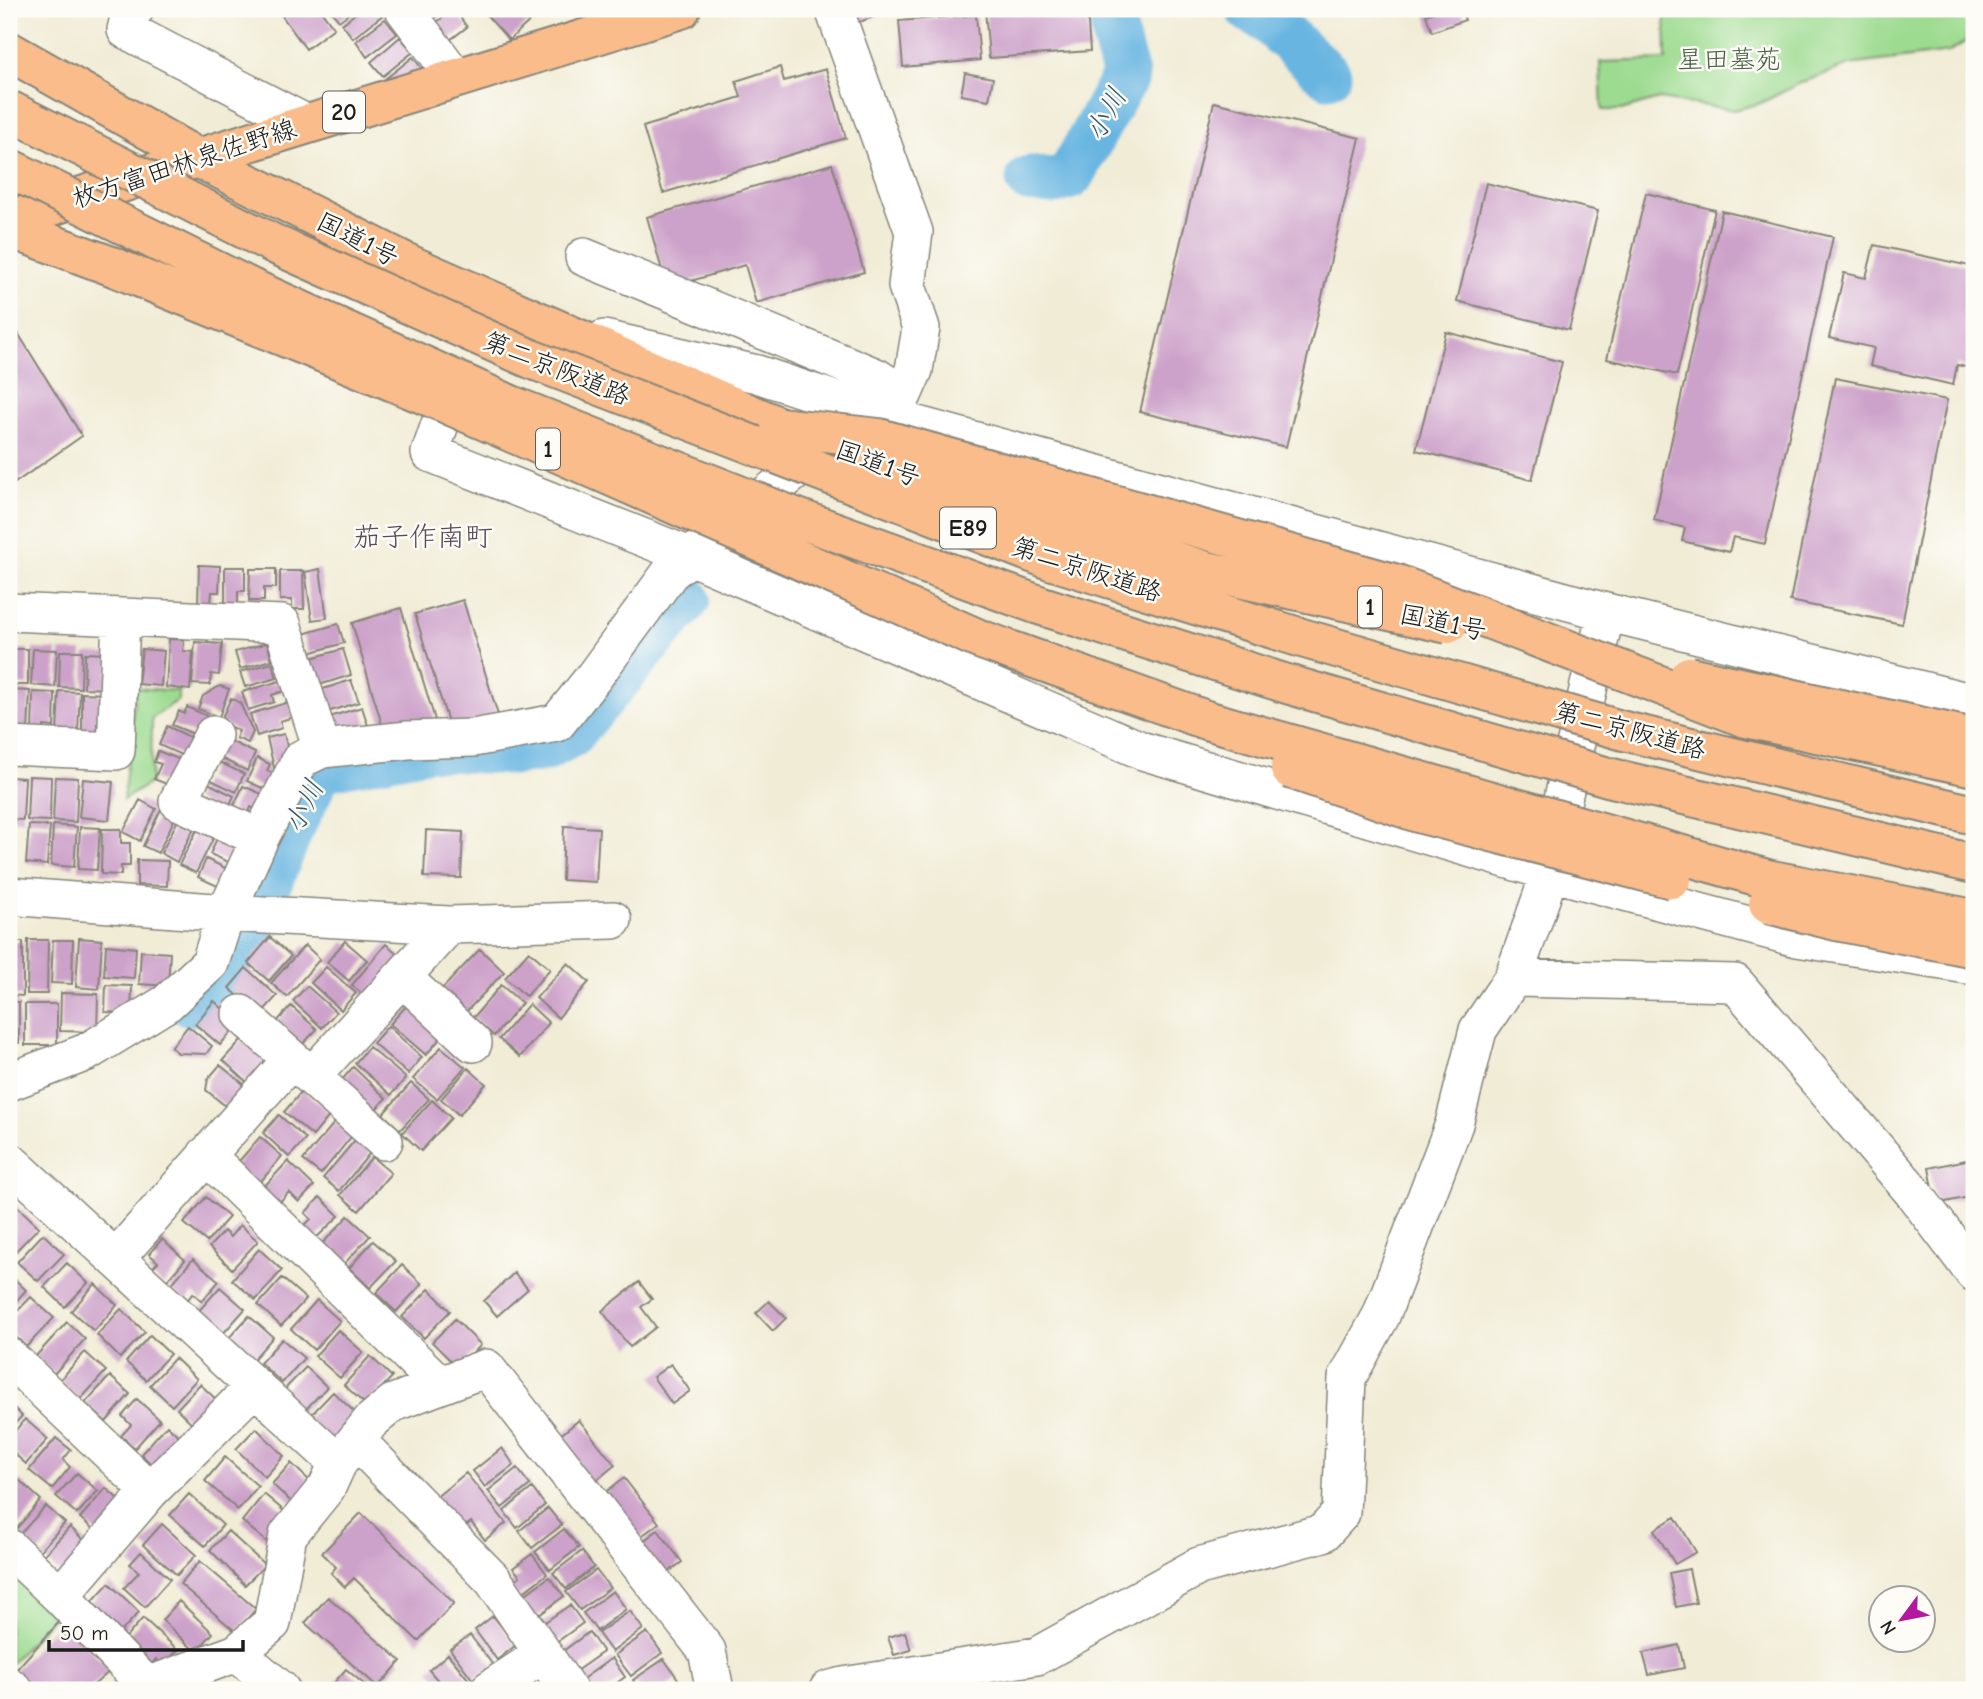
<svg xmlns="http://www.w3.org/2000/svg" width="1983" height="1699" viewBox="0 0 1983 1699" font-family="'Comic Neue','Klee One',sans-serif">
<rect width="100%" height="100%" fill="#fdfcf7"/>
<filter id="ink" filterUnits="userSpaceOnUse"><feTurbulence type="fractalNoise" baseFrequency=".0143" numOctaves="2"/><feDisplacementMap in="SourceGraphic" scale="14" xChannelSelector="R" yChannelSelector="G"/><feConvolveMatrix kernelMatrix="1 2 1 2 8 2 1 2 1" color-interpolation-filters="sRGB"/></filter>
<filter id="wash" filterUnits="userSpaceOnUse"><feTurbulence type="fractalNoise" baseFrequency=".00686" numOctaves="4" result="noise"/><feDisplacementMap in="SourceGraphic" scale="28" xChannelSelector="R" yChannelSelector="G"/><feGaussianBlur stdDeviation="1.57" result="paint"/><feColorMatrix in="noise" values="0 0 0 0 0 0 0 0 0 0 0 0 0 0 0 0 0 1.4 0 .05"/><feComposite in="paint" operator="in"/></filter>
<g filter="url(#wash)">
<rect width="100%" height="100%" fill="#f1ecd6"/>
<path fill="#9ddb90" stroke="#5c7c56" stroke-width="2" d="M1665,9H1974V29L1968,40L1949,52L1849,65L1798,84L1761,103L1734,110L1659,99L1621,110H1602L1600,62L1666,60Z
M136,688L179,691L178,700L152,718L151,782L123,800Z
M9,1567L57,1613L11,1663L9,1661Z"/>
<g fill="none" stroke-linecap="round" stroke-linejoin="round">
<path stroke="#67b5e1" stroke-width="47" d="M1249,9L1264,17L1328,75
M1029,179L1054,181L1070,176L1126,75L1116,40L1111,9
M190,1003L220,976L233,953L246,939L290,830L320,769L430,747L516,752L545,748L571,734L687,599"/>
</g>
<g id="blocks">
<path fill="#cda2ca" d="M277,9H320L334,28L306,49Z
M329,9H355L339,21Z
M361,9H380L384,14L353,38L342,24Z
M421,9H447L431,21Z
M454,9L467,27L446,43L433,25Z
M481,9H543L509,40Z
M848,9H882L884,13L854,24Z
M985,9H1087L1090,51L989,58Z
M1442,9H1461L1465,20L1432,32L1426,15Z
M976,15L980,60L903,67L899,21Z
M385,19L397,34L367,57L356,41Z
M400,37L413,52L383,76L371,62Z
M413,57L423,70L394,93L384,80Z
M780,67L784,81L826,69L846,138L663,193L643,127L741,97L736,81Z
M965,73L993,78L989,100L961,95Z
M1214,102L1360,138L1286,447L1140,412Z
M832,164L864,272L756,303L745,265L667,288L647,217Z
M1486,183L1598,211L1569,330L1457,301Z
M1646,193L1715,210L1677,375L1607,359Z
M1722,211L1833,237L1765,544L1733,537L1729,552L1682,541L1685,528L1654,520Z
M1874,245L1974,267V369L1957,365L1953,385L1870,366L1874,348L1829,338L1844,273L1866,278Z
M9,327L16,330L82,436L9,487Z
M1446,332L1562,362L1532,480L1416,450Z
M1835,378L1947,400L1902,624L1790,601Z
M199,565L220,566L219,592H212L211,603H198Z
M225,567H245V591H238V603H225Z
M250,569H276V588H264V601H249Z
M320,569L327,618L312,620L305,572Z
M280,571H303L304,609H292V600H280Z
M463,600L498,715L450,729L415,614Z
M401,608L435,720L385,735L352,623Z
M338,624L344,643L309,653L303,634Z
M169,639L184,640L183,651L193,652L190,690L166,687Z
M195,642L222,644L219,675L211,674L210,685L192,684Z
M267,643L272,660L240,669L235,652Z
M9,649H28V685H9Z
M33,649L57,650L55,687L31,685Z
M142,649L164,651L161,686L138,684Z
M343,649L351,675L316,686L308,659Z
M60,651H82L81,688L59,687Z
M85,653L110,654L108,689L84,688Z
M272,663L277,678L245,687L240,672Z
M287,679L290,689L272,695L274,702L248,710L242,692Z
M351,680L359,702L324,713L317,691Z
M220,686L229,689L219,717L198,709L203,696Z
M9,690L30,691L28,732L9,731Z
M59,691L80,692L78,732L57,731Z
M33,692L55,693L54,727L44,726V734H32Z
M82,693L109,694V724H97L98,735H82Z
M231,698L240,703L253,732L248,743L236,738L239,731L220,722Z
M289,702L294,717L280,721L282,728L257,736L250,714Z
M187,707L207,716L198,736L172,725L179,711L184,714Z
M362,707L371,735L332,738L326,718Z
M167,726L198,741L190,759L159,745Z
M284,734L292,767L275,772L267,738Z
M224,738L255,753L247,771L216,756Z
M158,751L186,762L176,788L154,779L161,764L154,762Z
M257,758L270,764L267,771L278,775L271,792L247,781Z
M215,760L244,774L236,792L207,778Z
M29,776L51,777L50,821L27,820Z
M9,777L25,778L23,820L9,819Z
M55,777L78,778L76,822L53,821Z
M83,779L113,782L109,820L79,817Z
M204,781L234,796L225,815L195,800Z
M243,786L269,797L262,812L251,807L246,820L230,814Z
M140,800L156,809L140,841L123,832Z
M161,809L176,816L158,853L143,846Z
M179,818L195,826L177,862L161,853Z
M29,825L50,826L47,865L26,863Z
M53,825L77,827L74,867L51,865Z
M199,826L215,835L196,873L179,865Z
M564,826L599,828L596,882L562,880Z
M80,827L100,828L97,870L78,869Z
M102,829H121V843H130V866H121V875L101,874Z
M426,830L463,832L461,878L424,877Z
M218,836L246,848L237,866L210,854Z
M206,859L234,872L226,890L198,877Z
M137,860L168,861L167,886L137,885Z
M270,937L291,956L269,981L248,963Z
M79,938L102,940L99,989L76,987Z
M28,940H48L47,994H27Z
M53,940H73L72,984L51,983Z
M345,941L367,960L349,981L327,962Z
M9,942H23V996L9,995Z
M386,944L404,959L369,1000L352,985Z
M106,945L136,948L134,978L104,976Z
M305,945L320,959L287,997L271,983Z
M480,949L504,972L464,1014L440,991Z
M141,951L170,953L168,986L139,984Z
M529,951L550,969L526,996L505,978Z
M568,963L589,982L558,1018L536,998Z
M326,967L356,993L341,1010L311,983Z
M246,968L277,996L260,1015L229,988Z
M106,985L132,986L131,1013L105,1012Z
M501,985L522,1003L494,1036L473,1018Z
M307,986L336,1012L322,1028L293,1001Z
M61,993L98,994L97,1032L60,1031Z
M214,1001L239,1023L220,1045L195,1024Z
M9,1002H19V1043H9Z
M409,1003L444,1034L426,1055L390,1024Z
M25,1004H57V1045H25Z
M529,1004L549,1023L520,1057L499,1039Z
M291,1006L317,1029L299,1048L274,1025Z
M188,1026L212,1046L206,1054L178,1053L171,1047Z
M388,1026L422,1057L408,1074L373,1043Z
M242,1039L270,1065L251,1086L223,1060Z
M369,1047L406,1078L391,1095L355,1063Z
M441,1047L465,1067L437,1099L413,1079Z
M220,1065L247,1087L229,1109L206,1090L208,1079Z
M353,1067L386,1098L369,1117L336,1087Z
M468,1068L486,1084L459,1115L441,1099Z
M411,1083L429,1099L400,1130L383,1114Z
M303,1090L331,1114L313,1136L284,1112Z
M432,1100L451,1118L421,1151L402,1133Z
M279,1115L306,1139L289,1157L263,1133Z
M335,1122L352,1136L321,1174L303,1160Z
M260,1137L282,1156L257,1186L234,1167Z
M355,1140L370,1153L339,1191L323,1178Z
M372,1157L391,1173L359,1211L340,1195Z
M1971,1159L1974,1173V1196L1936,1204L1929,1168Z
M288,1161L314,1186L299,1202L289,1192L275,1207L259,1192Z
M206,1197L229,1217L207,1242L184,1223Z
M320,1197L339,1216L313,1241L301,1229L311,1219L305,1213Z
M15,1204L39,1227L12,1255L9,1252V1210Z
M348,1216L370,1236L343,1265L322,1244Z
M240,1225L258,1241L232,1269L209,1247L224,1231L230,1237Z
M43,1234L64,1254L38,1281L17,1262Z
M162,1239L185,1260L163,1285L148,1272L158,1262L149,1254Z
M373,1241L396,1261L370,1288L349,1268Z
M259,1249L282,1270L256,1300L232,1280Z
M193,1259L219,1281L202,1301L193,1293L186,1302L169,1287Z
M67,1263L88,1283L65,1307L44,1287Z
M402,1265L422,1284L396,1312L376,1293Z
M514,1273L528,1289L497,1316L484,1301Z
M9,1274L26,1290L9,1309Z
M282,1278L306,1299L281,1326L258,1305Z
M639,1282L652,1299L641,1307L656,1327L630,1347L602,1311Z
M95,1284L117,1305L94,1331L71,1311Z
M220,1287L245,1309L221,1336L196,1314Z
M429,1289L450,1311L424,1338L402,1317Z
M31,1297L54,1318L26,1347L9,1330V1320Z
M317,1300L340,1321L314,1350L291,1329Z
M769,1301L786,1318L773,1331L756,1313Z
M121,1309L145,1332L120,1358L97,1335Z
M249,1316L273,1337L250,1363L226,1341Z
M455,1319L481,1345L458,1368L432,1342Z
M67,1322L85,1339L54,1374L35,1357Z
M338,1330L363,1352L340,1378L315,1356Z
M150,1335L170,1354L146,1380L126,1362Z
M282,1339L304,1358L282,1383L260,1363Z
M85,1352L106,1371L80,1400L59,1381Z
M370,1356L392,1377L366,1405L344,1385Z
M175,1358L197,1379L172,1406L150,1385Z
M671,1364L690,1391L672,1404L653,1377Z
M306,1367L327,1387L303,1412L282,1392Z
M110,1376L130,1394L106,1422L85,1403Z
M200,1384L222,1405L199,1430L177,1409Z
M333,1392L360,1417L333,1446L306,1420Z
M137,1399L160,1420L135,1448L121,1436L131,1425L122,1416Z
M9,1403L22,1416L9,1430Z
M25,1419L48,1439L26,1464L9,1449V1438Z
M579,1420L615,1465L588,1487L552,1442Z
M167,1425L186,1443L160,1472L141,1454Z
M256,1428L284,1456L265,1477L236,1449Z
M56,1438L71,1450L63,1460L70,1467L52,1489L29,1470Z
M502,1448L514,1465L485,1487L473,1471Z
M225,1457L258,1486L238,1510L205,1481Z
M291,1463L318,1489L299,1509L272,1484Z
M517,1468L530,1485L502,1508L488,1491Z
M77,1473L98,1491L77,1514L56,1496Z
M466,1473L506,1523L485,1540L471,1522L460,1530L435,1498Z
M624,1478L659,1523L632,1543L598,1498Z
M19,1480L41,1500L17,1528L9,1521V1491Z
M106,1488L126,1506L100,1535L80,1518Z
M532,1488L545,1505L517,1528L504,1511Z
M189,1494L223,1525L205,1546L170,1515Z
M264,1494L290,1516L268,1543L242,1521Z
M46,1506L65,1523L38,1553L19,1535Z
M548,1508L562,1525L532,1548L519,1531Z
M361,1513L454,1603L418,1641L354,1578L345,1587L331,1573L336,1567L322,1553Z
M1675,1517L1696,1552L1675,1564L1654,1530Z
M162,1524L196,1555L177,1575L143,1545Z
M70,1527L91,1547L64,1577L42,1557Z
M564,1529L579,1547L550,1570L535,1552Z
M658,1530L682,1562L662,1577L638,1545Z
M228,1531L265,1565L245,1585L210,1550Z
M582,1551L594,1567L566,1589L553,1573Z
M141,1552L170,1579L145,1607L124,1588L139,1572L130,1564Z
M532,1554L547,1574L517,1597L508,1585L520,1576L513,1568Z
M200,1561L256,1609L236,1632L180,1584Z
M1689,1569L1696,1603L1676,1607L1669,1573Z
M596,1570L610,1588L580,1610L566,1592Z
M549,1577L564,1596L534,1619L519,1599Z
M109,1583L139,1612L120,1633L90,1604Z
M613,1591L626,1609L597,1631L583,1613Z
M328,1597L401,1661L378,1687L305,1623Z
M179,1601L213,1633L196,1652L162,1620Z
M570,1605L583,1623L551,1646L538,1627Z
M630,1611L643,1629L612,1652L598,1633Z
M493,1616L516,1645L497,1660L475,1630Z
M143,1618L178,1650L163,1665L156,1659L150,1666L123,1641Z
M61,1620L111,1670L88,1690H34L14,1672Z
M589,1632L603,1652L573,1673L559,1654Z
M647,1632L662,1653L631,1676L615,1655Z
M905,1632L911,1650L894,1655L888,1637Z
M470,1635L493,1665L473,1680L450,1649Z
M1679,1645L1684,1668L1649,1675L1643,1653Z
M448,1654L473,1685L466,1690H446L429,1670Z
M612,1658L625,1677L607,1690H587L580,1681Z
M664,1659L678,1679L661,1690H640L633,1680Z
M346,1669L365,1685L360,1690H328Z"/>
</g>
</g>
<g filter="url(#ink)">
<use href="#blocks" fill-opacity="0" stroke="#868479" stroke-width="2"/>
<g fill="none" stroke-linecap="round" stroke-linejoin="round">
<g stroke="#868479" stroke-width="40">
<path id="minor" d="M135,9L130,13L126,30L307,124
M404,9L456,78
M584,257L876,377L903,395
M604,339L757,374L877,414L1606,612L1974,703
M447,404L430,453L692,557L1143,751L1546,871L1797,938L1974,966
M9,612L282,624L322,749
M213,735L178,801L260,838
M9,746L116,751L121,617
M9,896L226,913L449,925L613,920
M402,977L473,1043
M1513,978L1735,983L1912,1191L1974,1273
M241,1014L384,1141
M312,1076L449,925
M9,1082L87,1052L167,1003L210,963L226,913L260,838L301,759L322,749L408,740L473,738L557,723L593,678L670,573L835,439L903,395L914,370L921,328L907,286L914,232L834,9
M206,1155L439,1384
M9,1161L338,1463
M116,1258L292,1059
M9,1357L150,1491
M356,1440L493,1580L568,1690
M9,1548L60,1596L147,1686L237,1653L272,1623L288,1535L327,1487L338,1463L371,1421L393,1403L486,1368L707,1651L715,1690
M60,1596L150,1491L255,1386
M237,1653L281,1690
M9,1686L14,1690
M489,1690L543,1654
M828,1690L843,1686L1037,1656L1199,1566L1323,1533L1341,1513L1347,1378L1381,1316L1454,1124L1478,1030L1513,978L1543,893L1555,833L1606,612"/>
</g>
<g stroke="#868479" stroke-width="42">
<path id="major" d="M9,220L198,158L681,9"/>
</g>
<g stroke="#868479" stroke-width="42">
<path id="highway" d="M9,51L198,158L413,266L780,427
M9,228L114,267"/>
</g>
<use href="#minor" stroke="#fff" stroke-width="37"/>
<use href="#major" stroke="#f9bc8a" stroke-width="38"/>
<use href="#highway" stroke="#f9bc8a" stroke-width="38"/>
<g stroke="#868479" stroke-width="42" stroke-linecap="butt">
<path id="highway-bridge" d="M9,110L276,245L531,359L1050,560L1302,638L1624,731L1974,815
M9,168L251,288L511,405L800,519L1039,605L1287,684L1608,777L1974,864
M114,267L447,404L979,639L1206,720L1767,879L1974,919
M780,427L879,438L1397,584L1746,718L1974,767
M861,457L966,495L1207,571L1448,624
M1689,676L1974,738
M1290,769L1418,813L1672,879
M1768,904L1836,921L1974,948"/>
</g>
<use href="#highway-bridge" stroke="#f9bc8a" stroke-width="38"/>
</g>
</g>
<g text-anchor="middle" stroke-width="5" stroke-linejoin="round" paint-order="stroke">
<g fill="#fdfcf7" stroke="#605f5e" stroke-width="2">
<rect x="323" y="91.5" width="42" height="41" rx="5"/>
<rect x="536" y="428.5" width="24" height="41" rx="5"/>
<rect x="940" y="507.5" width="56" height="41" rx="5"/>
<rect x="1358" y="586.5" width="24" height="41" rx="5"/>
</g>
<g font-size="24" font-weight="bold" fill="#1c1c1c">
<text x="344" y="120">20</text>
<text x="548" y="457">1</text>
<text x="968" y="536">E89</text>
<text x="1370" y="615">1</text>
</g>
<g font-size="26" fill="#495f45" stroke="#fdfcf7">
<text x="1729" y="68">星田墓苑</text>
</g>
<g font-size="26" fill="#1c1c1c" stroke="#fdfcf7">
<text transform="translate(184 163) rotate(-18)" y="9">枚方富田林泉佐野線</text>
<text transform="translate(358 239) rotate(27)" y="9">国道1号</text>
<text transform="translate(557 368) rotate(22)" y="9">第二京阪道路</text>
<text transform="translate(878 463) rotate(20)" y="9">国道1号</text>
<text transform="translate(1087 569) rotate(18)" y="9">第二京阪道路</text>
<text transform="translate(1443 622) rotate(12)" y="9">国道1号</text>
<text transform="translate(1630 730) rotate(15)" y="9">第二京阪道路</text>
</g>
<g font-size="28" font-style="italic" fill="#3a596b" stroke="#fdfcf7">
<text transform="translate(1105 114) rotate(-61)" y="10">小川</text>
<text transform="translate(303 806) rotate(-64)" y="10">小川</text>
</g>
<g font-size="28" fill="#5a4b59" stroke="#fdfcf7">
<text x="423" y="546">茄子作南町</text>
</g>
</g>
<rect width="1983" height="1699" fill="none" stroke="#fdfcf7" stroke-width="35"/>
<g transform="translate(1902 1619) rotate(238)"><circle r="33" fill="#fdfcf7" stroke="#a3a29f" stroke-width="2"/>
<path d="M0-5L12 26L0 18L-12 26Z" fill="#b5179e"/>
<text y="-10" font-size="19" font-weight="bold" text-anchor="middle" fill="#1c1c1c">N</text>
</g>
<path d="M49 1640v10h194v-10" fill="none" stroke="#1c1c1c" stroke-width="3.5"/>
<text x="60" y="1640" font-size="21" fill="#1c1c1c" stroke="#fdfcf7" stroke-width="5" paint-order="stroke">50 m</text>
</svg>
